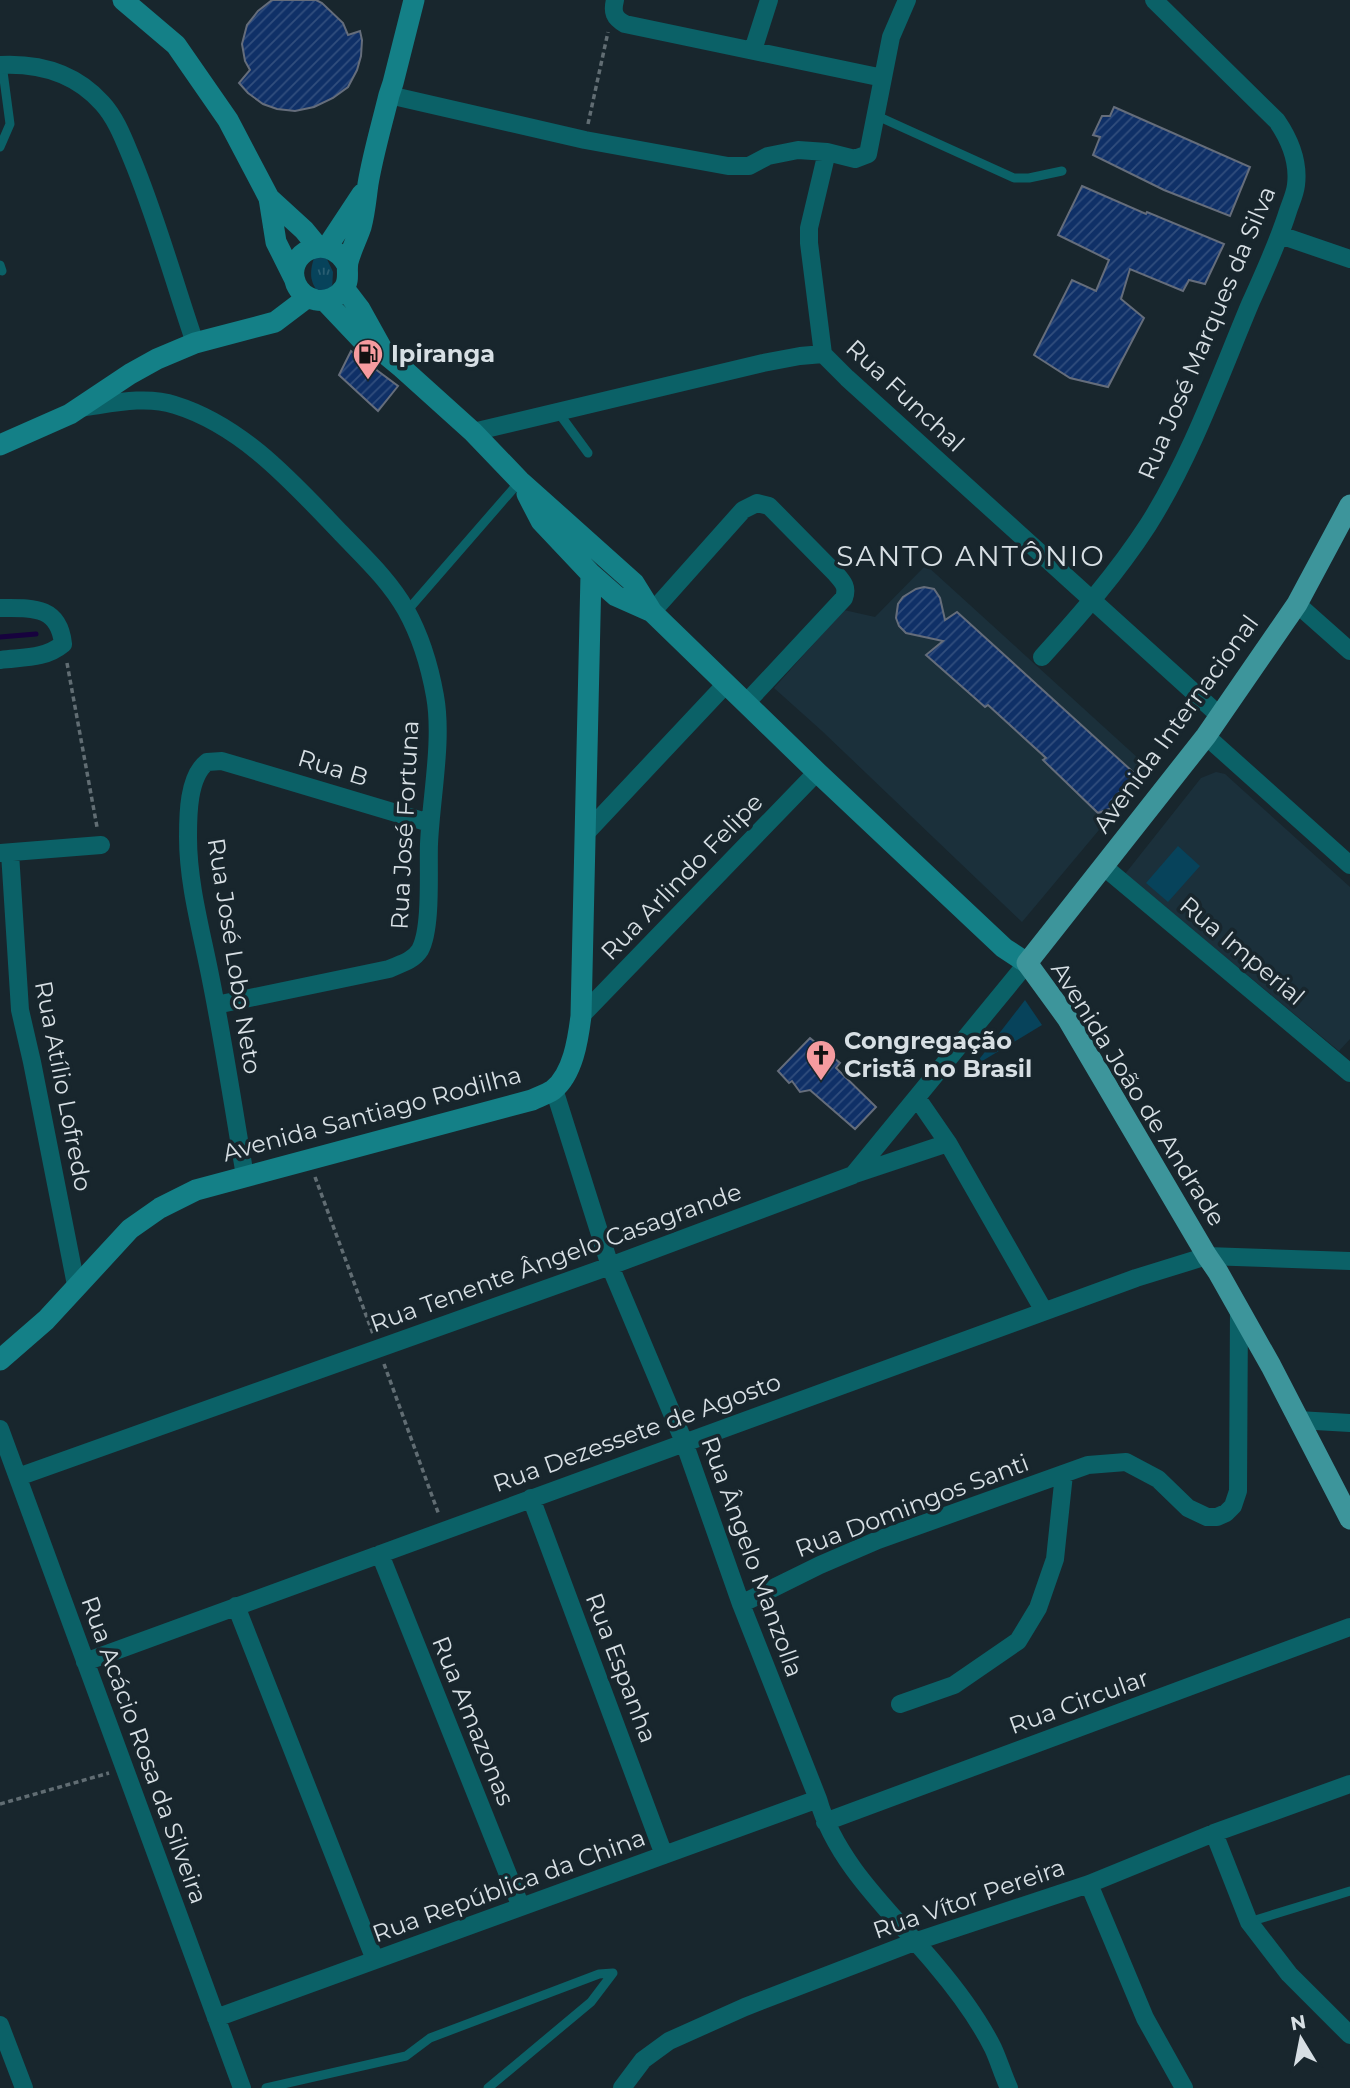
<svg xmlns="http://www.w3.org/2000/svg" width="1350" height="2088" viewBox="0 0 1350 2088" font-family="Montserrat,sans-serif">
<defs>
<pattern id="grass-tufts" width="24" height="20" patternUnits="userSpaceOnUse" patternTransform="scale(1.75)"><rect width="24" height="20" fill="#07435b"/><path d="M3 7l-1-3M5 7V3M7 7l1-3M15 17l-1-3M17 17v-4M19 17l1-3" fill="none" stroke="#2a5e72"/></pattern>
<pattern id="building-hatch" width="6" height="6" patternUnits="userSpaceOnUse" patternTransform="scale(1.75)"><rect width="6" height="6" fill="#0f3067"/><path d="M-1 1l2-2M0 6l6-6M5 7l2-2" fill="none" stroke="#314e7d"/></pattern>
</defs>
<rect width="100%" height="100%" fill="#18262d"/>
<path fill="#1b303b" d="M926,565L1150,769L1022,922L822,731L774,688L844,610L875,617Z
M1216,772L1225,774L1350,887V1039L1339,1051L1125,874L1201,778Z"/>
<path fill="url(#grass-tufts)" d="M326,257L333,272L332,289L321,296C310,283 309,274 314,258Z"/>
<path fill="#07435b" d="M1178,846L1200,866L1168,902L1146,883Z
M1025,1000L1042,1025L974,1066Z"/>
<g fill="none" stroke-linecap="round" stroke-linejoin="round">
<path stroke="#17023e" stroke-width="5" d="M0,637L36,634"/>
</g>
<path fill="url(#building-hatch)" stroke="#656d7b" stroke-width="2" d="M272,0H316L322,3L343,23L348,35L360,31L362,40L361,56L357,70L348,87L333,98L314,107L295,111L277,109L263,104L248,93L239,83L250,70L245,61L242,44L247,25L258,11Z
M1114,107L1250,167L1230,216L1164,190L1093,155L1100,137L1093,135L1102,116H1110Z
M1082,186L1146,214L1147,212L1224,244L1205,284L1189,280L1183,291L1130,269L1121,299L1144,318L1108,387L1070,378L1034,355L1072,280L1096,291L1109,260L1058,235Z
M351,351L398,386L378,411L339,375Z
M924,587L934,589L940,598L945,620L957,612L1133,772L1127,786L1112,808L1098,813L1043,760L1046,758L988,705L985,707L926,655L943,641L906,633L899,626L896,618L898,604L903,597L916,589Z
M810,1038L840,1063L836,1068L876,1107L855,1129L810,1090L800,1092L792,1081L789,1083L778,1071Z"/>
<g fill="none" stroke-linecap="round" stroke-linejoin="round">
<path stroke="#616d73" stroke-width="3.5" stroke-dasharray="5 3.5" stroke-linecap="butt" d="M588,124L608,32
M67,663L97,827
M315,1177L373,1334
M384,1364L439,1515
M0,1804L109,1773"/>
<path stroke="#0b6167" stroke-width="9" d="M875,115L1014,178H1029L1062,171
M0,147L10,124L2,64
M0,265L2,271
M558,412L588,453
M407,611L520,481
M1249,1922L1350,1891
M266,2088L406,2056L430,2038L599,1974L613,1973L591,2002L488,2088"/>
<path stroke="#0b6167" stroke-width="18" d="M615,0C612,12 614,18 625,24L883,78
M753,50L769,0
M0,65C39,63 75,73 102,103C116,118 124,140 132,159C157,219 174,282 195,343
M389,95L585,140L728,166H749L768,156L798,150L827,152L855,159L868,154L891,37L907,0
M1280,235L1350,259
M823,354L809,243V228L827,152
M80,408C110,404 145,395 175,405C243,426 293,483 341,533C364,557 390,581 406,610C420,635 430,668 435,696C443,740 431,798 429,844C428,870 432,928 420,950C413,961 400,964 389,969L216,1005
M473,432L763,363L800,356L823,354L847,378L1220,716
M1297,604L1350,651
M0,608C31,608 59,605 63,644C45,659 23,657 0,660
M652,612L743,510L757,503L769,506L836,574C843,582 848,587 844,598L746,703
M1042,657C1080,615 1117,573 1148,525C1191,457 1219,378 1250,304C1264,273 1278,243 1288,211C1291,202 1295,194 1296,185C1299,161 1290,140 1277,121L1154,0
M1206,736L1350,865
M585,834L726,684
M0,853L101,845
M10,853L20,1010L32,1062L76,1285
M1103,866L1350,1073
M581,1016L817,772
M554,1089L610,1266L684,1442L741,1604L818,1799C836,1864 893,1914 935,1964C957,1990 978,2018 993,2048C999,2061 1003,2075 1009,2088
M917,1098L948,1143L1044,1311
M855,1174L948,1143
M245,1176C234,1111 224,1045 211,980C202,933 188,885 188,837C188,815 188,777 207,762L222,761L430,823
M1298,1420L1350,1423
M0,1429L242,2088
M18,1477L610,1266L853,1175L1027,963
M531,1498L664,1855
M380,1554L521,1907
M741,1604L820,1565L878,1540L1088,1465L1126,1462L1158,1479L1188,1508L1207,1517H1217L1226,1513L1233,1506L1238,1491L1239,1309
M236,1606L375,1960
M85,1662L1136,1278L1207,1256L1350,1261
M900,1704L954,1685L1018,1641L1038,1608L1055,1559L1064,1474
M825,1822L1350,1627
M1214,1833L1249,1922L1289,1974L1350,2035
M1089,1884L1145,2018L1184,2088
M216,2018L818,1799
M0,2025L24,2088
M622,2088L643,2060L669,2041L745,2007L914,1942L1089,1884L1214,1833L1350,1784"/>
<path stroke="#148087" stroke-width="21" d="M123,0L176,45L228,120L269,198L304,230L318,247
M269,198L276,242L294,278
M327,247L362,194
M347,265C327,229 283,254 296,284C300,293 307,298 316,300C327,302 338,297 344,288C350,280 346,271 348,262C351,250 357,239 361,227C365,212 366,198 368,184C373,154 382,124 389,95L393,83L414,0
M344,288L360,309L385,354
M325,301L361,339L374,349L385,354L402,368L473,432L520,481L634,583L652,612L817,772L1004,948L1027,963
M0,445L70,414L130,374L157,359L195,343L275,322L308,297
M527,494L541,521L591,574L616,596L652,612
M0,1360L46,1320L130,1229L160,1208L196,1190L532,1100C538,1097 547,1094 553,1090C573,1074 578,1040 581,1016L591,574"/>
<path stroke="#3d959b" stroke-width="21" d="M1350,505L1297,604L1206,736L1027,963L1067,1018L1207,1256L1218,1272L1271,1366L1350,1519"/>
</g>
<defs>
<g id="fuel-pin" transform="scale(1.575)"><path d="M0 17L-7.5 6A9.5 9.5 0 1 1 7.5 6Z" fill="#f59b9f" stroke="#18262d"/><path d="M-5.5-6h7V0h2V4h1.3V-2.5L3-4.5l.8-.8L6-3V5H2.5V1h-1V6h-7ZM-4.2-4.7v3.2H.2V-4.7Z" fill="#111"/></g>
<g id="church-pin" transform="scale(1.575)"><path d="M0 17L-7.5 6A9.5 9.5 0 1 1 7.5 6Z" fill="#f59b9f" stroke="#18262d"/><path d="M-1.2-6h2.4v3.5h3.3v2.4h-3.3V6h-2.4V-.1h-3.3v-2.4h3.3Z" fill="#111"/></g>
</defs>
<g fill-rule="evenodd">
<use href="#fuel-pin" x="368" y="354"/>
<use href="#church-pin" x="821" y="1055"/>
</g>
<g text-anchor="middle" stroke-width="7" stroke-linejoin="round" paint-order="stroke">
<g font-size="24" fill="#d7dfe4" stroke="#18262d">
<text transform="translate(1207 333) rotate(-67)" y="8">Rua José Marques da Silva</text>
<text transform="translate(905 396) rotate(43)" y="8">Rua Funchal</text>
<text transform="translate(1176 724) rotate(-54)" y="8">Avenida Internacional</text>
<text transform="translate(333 768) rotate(17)" y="8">Rua B</text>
<text transform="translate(405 825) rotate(-87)" y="8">Rua José Fortuna</text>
<text transform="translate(682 877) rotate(-46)" y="8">Rua Arlindo Felipe</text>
<text transform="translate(1242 951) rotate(40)" y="8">Rua Imperial</text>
<text transform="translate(234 956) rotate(81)" y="8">Rua José Lobo Neto</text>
<text transform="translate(63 1086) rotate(79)" y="8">Rua Atílio Lofredo</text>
<text transform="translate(1138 1094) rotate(58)" y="8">Avenida João de Andrade</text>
<text transform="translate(372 1114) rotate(-15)" y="8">Avenida Santiago Rodilha</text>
<text transform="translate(556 1258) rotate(-20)" y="8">Rua Tenente Ângelo Casagrande</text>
<text transform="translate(637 1433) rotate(-20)" y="8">Rua Dezessete de Agosto</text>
<text transform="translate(912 1506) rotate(-21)" y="8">Rua Domingos Santi</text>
<text transform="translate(752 1557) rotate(70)" y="8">Rua Ângelo Manzolla</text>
<text transform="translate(621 1668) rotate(69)" y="8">Rua Espanha</text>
<text transform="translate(1079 1702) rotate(-20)" y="8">Rua Circular</text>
<text transform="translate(473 1721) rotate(68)" y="8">Rua Amazonas</text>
<text transform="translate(144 1750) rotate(70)" y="8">Rua Acácio Rosa da Silveira</text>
<text transform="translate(509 1886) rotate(-20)" y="8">Rua República da China</text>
<text transform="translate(969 1899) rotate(-19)" y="8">Rua Vítor Pereira</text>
</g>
<g font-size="24" font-weight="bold" fill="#d7dfe4" stroke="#18262d" text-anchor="start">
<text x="391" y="362">Ipiranga</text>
<text x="844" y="1049">Congregação<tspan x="844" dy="28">Cristã no Brasil</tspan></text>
</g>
<g font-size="28" letter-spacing="2" fill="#d7dfe4" stroke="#18262d">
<text x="971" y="566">SANTO ANTÔNIO</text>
</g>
</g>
<g transform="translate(1301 2039) rotate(350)" stroke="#18262d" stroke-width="5" paint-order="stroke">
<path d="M0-5L12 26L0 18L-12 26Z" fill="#d7dfe4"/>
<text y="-10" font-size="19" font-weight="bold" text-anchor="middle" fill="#d7dfe4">N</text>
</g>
</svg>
